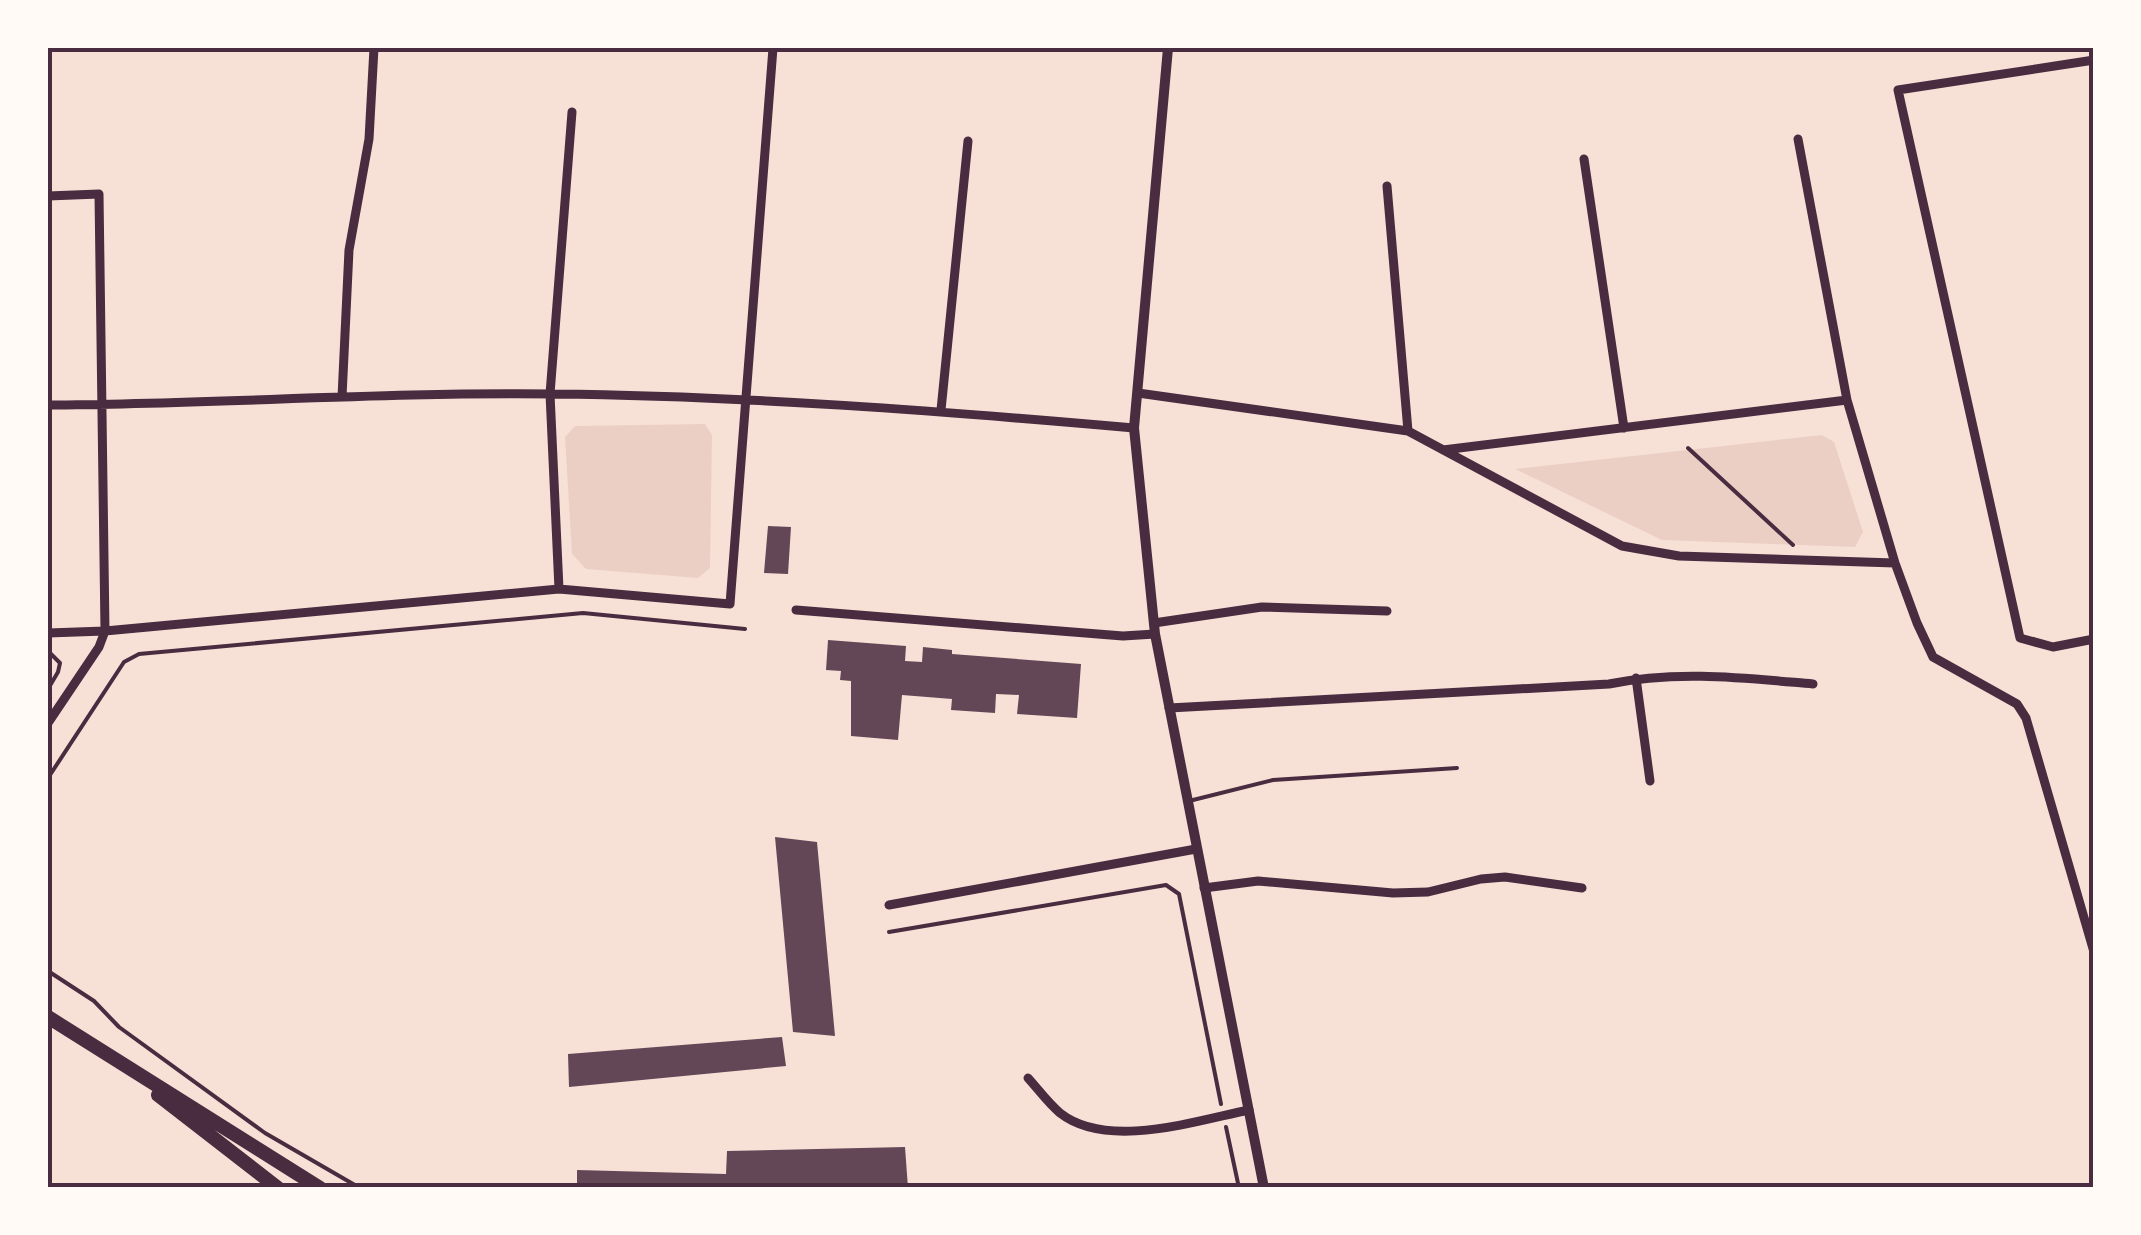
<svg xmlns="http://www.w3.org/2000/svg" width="2141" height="1235" viewBox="0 0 2141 1235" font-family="Signika,sans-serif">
<rect width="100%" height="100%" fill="#f7e1d7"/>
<path fill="#ebcfc5" d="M705,424L712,435L710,568L698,578L586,569L572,554L565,437L575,426Z
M1822,435L1834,442L1863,532L1855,547L1662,540L1515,469Z"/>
<path fill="#644757" d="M768,526L791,527L788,574L764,573Z
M828,640L906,646L905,661L922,662L923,647L952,650V654L1081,664L1077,718L1017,714L1019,695L996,694L995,713L951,710L952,699L902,695L898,740L851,736V681L840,680L841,671L826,670Z
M775,837L817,842L835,1036L793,1032Z
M782,1037L786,1066L569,1087L568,1054Z
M905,1147L908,1188H577V1170L726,1174L727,1151Z"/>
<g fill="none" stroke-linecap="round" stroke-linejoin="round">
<path stroke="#4a2c40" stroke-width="4" d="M1688,448L1793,545
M48,651L60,663L58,672L48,689
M48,778L124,662L139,654L583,613L745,629
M889,932L1166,885L1179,894L1221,1104
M48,971L94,1001L119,1027L265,1133L360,1188
M1226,1127L1239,1188"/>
<path stroke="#4a2c40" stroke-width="4" d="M1193,800L1273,780L1457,768"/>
<path stroke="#4a2c40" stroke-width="9" d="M2094,60L1898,90L2020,638L2053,647L2094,639
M1798,139L1847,400L1895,563L1917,623L1933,657L2017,704L2026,718L2094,952
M1584,159L1624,428
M1387,186L1408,431
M48,196L99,194L105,631L99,647L48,723
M1138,393L1408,431L1622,546L1679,556L1895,563
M342,397L349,250L369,139L374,48
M48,405C216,404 385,392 554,394C748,396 940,411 1134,428
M941,410L968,141
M1443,450L1847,400
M559,589L550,394L572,112
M796,610L1123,636L1155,634
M1154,623L1262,607L1387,611
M48,633L105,631L559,589L730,604L773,48
M1636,678L1650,781
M1169,708L1609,684C1677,670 1744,678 1813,684
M1204,888L1258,881L1393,893L1428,892L1481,879L1505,877L1582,888
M889,905L1196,849
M1028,1078C1038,1089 1048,1103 1060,1113C1107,1150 1195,1121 1249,1110"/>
<path stroke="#4a2c40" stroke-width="10" d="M1168,48L1134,428L1155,634L1264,1188"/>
<path stroke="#4a2c40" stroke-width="14" d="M48,1017L320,1188
M158,1095L278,1188"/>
</g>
<rect width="2141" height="1235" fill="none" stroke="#fffaf5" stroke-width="100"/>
<rect x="50" y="50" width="2041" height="1135" fill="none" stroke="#4a2c40" stroke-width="4"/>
</svg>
